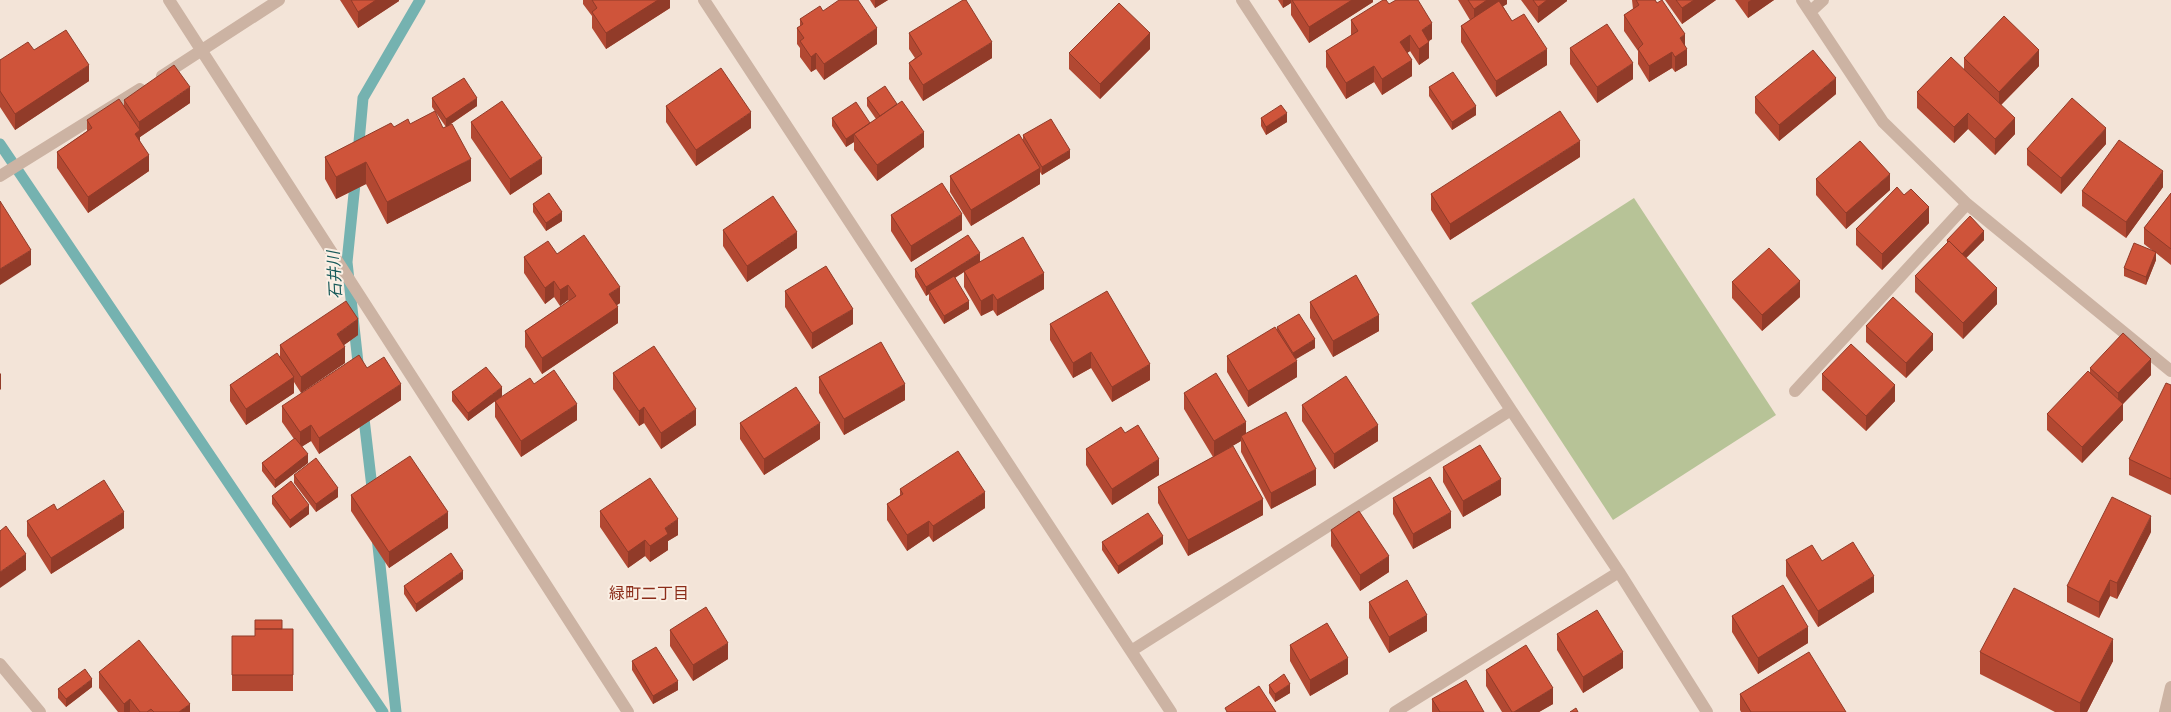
<svg xmlns="http://www.w3.org/2000/svg" width="2171" height="712" viewBox="0 0 2171 712" font-family="Karla,'Noto Sans JP',sans-serif">
<rect width="100%" height="100%" fill="#f3e4d8"/>
<path fill="#b7c397" d="M1634,198L1776,415L1613,520L1471,303Z"/>
<g fill="none" stroke-linecap="round" stroke-linejoin="round">
<path stroke="#75b2b0" stroke-width="11" d="M0,144L383,712
M358,153L363,98L420,0
M356,174L347,262L359,372
M363,410L373,496
M377,537L396,712"/>
<path stroke="#ccb3a3" stroke-width="12" d="M169,0L628,712
M704,0L1171,712
M1242,0L1511,410L1619,572L1707,712
M1802,0L1883,122L1967,204L2171,371
M1810,12L1823,0
M162,76L279,0
M0,176L140,89
M1795,391L1967,204
M1131,651L1511,410
M0,664L40,712
M1395,712L1619,572
M2165,712L2171,687"/>
</g>
<path fill="#b24832" d="M340,0H399V1L358,28Z
M583,0H670V8L606,49L592,28V16L583,4Z
M870,0H888L875,8Z
M1278,0H1373V2L1309,43L1291,15V3L1283,8Z
M1458,0H1507V4L1503,6L1512,21L1547,65L1496,97L1461,42V26L1470,20Z
M1521,0H1567V1L1538,23Z
M1632,0H1655L1685,46L1687,65L1675,72L1672,68L1649,82L1638,64V51L1624,31V15L1633,9Z
M1665,0H1716L1682,24Z
M1735,0H1774L1748,18Z
M1389,4L1432,39L1429,41V58L1419,65L1410,51L1407,53L1412,76L1382,95L1374,82L1346,99L1326,67V51L1351,36V20Z
M823,11L877,44L824,80L816,69L811,72L800,57V48L797,44V28L800,26V19Z
M909,33L992,58L923,101L909,79V63L915,58L909,49Z
M1570,48L1633,79L1597,103L1570,64Z
M1150,49L1100,99L1069,69V53Z
M34,50L89,81L15,130L0,107V60Z
M1964,58L2039,66L2001,105L2015,134L1995,155L1968,129L1954,143L1917,108V92L1964,69Z
M1429,87L1476,115L1452,130L1429,96Z
M1836,94L1779,141L1755,113V97Z
M432,98L477,106L448,126L471,181L387,224L366,184L336,199L325,179V157L394,127L410,124L443,128L446,127L432,107Z
M867,98L924,147L877,181L854,150V142L846,147L832,126V118L870,123L876,119L867,106Z
M124,100L190,103L140,137V141L149,171L88,213L57,168V152L87,131V120L124,106Z
M666,106L751,128L696,166L666,122Z
M1261,118L1287,122L1266,135L1261,126Z
M471,122L542,174L510,195L471,138Z
M1023,135L1070,158L1042,175L1040,172V184L971,226L950,192V176L1023,141Z
M2106,144L2061,194L2027,165V149Z
M1580,157L1450,240L1431,210V194Z
M1816,179L1890,190L1846,229L1816,195Z
M2163,187L2126,238L2082,206V191Z
M2171,193V265L2156,253V260L2146,285L2124,276V268L2153,251L2144,244V228Z
M533,204L562,221L546,231L533,212Z
M891,215L962,230L911,262L891,231Z
M1929,223L1882,270L1856,245V229Z
M723,230L797,248L747,282L723,246Z
M1947,240H1984L1966,258L1997,304L1963,339L1915,292V276L1947,243Z
M557,254L620,303L617,305L618,323L542,374L525,347V331L569,301L568,300L560,306L554,297L545,304L524,273V257Z
M980,262L1044,289L997,316L993,310L981,316L964,287V272L955,278L969,309L944,324L929,300V294L926,296L915,277V269Z
M1732,282L1800,297L1762,331L1732,298Z
M785,291L853,324L812,349L785,307Z
M1310,302L1379,331L1333,357L1310,318Z
M1050,324L1150,380L1112,402L1091,368L1073,378L1050,340Z
M1866,326L1933,350L1906,378L1866,342Z
M1277,327L1315,348L1295,359L1297,377L1248,407L1227,372V356L1277,330Z
M358,335L344,345L345,363L301,393L294,382V393L246,425L230,401V385L280,357V345Z
M367,368L401,400L319,454L311,441L302,446L308,463L275,488L262,471V463L294,439L282,422V406Z
M2090,368L2151,375L2123,404V420L2082,463L2047,430V414L2090,374Z
M613,373L696,425L661,449L644,423L639,426L613,389Z
M1822,374L1895,401L1866,431L1822,390Z
M819,377L905,400L844,435L819,393Z
M534,384L577,420L521,457L495,417V401Z
M2171,385V495L2129,475V459Z
M452,392L502,396L468,421L452,401Z
M1184,393L1246,434L1316,485L1271,509L1241,452V441L1225,450L1263,515L1188,556L1158,503V487L1213,457L1184,409Z
M1302,405L1378,441L1334,469L1302,421Z
M740,423L820,439L764,475L740,439Z
M1125,433L1159,475L1112,505L1086,465V449Z
M1443,467L1501,495L1463,517L1443,482Z
M294,475L338,497L316,512L294,483Z
M900,489L985,508L933,542L929,536L907,551L887,520V504L900,495Z
M351,495L448,528L389,568L351,511Z
M272,496L309,514L290,528L272,504Z
M1393,498L1451,528L1413,549L1393,514Z
M57,510L124,528L51,574L27,536V521Z
M600,511L678,535L668,541V550L650,562L645,556L628,568L600,527Z
M1331,530L1389,572L1360,591L1331,546Z
M2151,532L2117,599L2110,596L2099,618L2067,602V586Z
M1102,542L1163,544L1118,574L1102,550Z
M1786,560L1822,561L1874,592L1818,627L1786,576Z
M463,579L416,612L404,594V586Z
M1369,602L1427,631L1389,653L1369,618Z
M1732,616L1808,643L1758,674L1732,632Z
M282,629H293V691H232V636H255Z
M670,630L728,659L693,681L670,646Z
M1557,634L1623,668L1583,693L1557,650Z
M1290,645L1348,674L1310,696L1290,661Z
M1980,652L2113,661L2087,712H2055L1980,674Z
M632,661L678,690L653,704L632,670Z
M1486,670L1553,704L1539,712H1502L1486,686Z
M99,672L190,712H118L99,688Z
M1269,685L1290,693L1275,702L1269,693Z
M92,687L66,707L58,698V689Z
M1740,694L1846,712H1741L1740,710Z
M1432,699L1484,712H1432Z"/>
<path fill="#913b29" d="M376,0H399V1L358,28V12Z
M658,0H670V8L606,49V33Z
M875,0H888L875,8Z
M1283,0H1291V3L1283,8Z
M1352,0H1373V2L1309,43V27Z
M1487,0H1507V4L1474,24V9Z
M1547,0H1567V1L1538,23V7Z
M1694,0H1716L1682,24V8Z
M1751,0H1774L1748,18V2Z
M1432,23V39L1422,45V30Z
M877,28V44L824,80V64Z
M1150,33V49L1100,99V84Z
M1685,34V50L1680,38Z
M1410,35V51L1400,58V42Z
M992,42V58L923,101V85Z
M1429,42V58L1419,65V49Z
M1547,49V65L1496,97V81Z
M1687,49V65L1675,72V57Z
M2039,50V66L1999,107V92Z
M1672,52V68L1649,82V66Z
M816,53V69L811,72V57Z
M1412,60V76L1382,95V79Z
M1633,63V79L1597,103V87Z
M89,65V81L15,130V114Z
M1374,66V82L1346,99V83Z
M1836,78V94L1779,141V125Z
M190,87V103L140,137V146L135,134L139,131V122Z
M477,98V106L446,127V119Z
M1476,106V115L1452,130V122Z
M751,112V128L696,166V150Z
M1287,113V122L1266,135V127Z
M1968,113V129L1954,143V127Z
M2015,118V134L1995,155V139Z
M870,123L854,134V142L846,147V139Z
M2106,128V144L2061,194V178Z
M924,132V147L877,181V165Z
M1580,141V157L1450,240V224Z
M1070,150V158L1042,175V167Z
M149,155V171L88,213V197Z
M542,158V174L510,195V179Z
M471,159V181L387,224V202Z
M366,162V184L336,199V177Z
M1040,168V184L971,226V210Z
M2163,171V187L2126,238V222Z
M1890,174V190L1846,229V213Z
M1929,207V223L1882,270V254Z
M562,212V221L546,231V223Z
M962,214V230L911,262V246Z
M1984,231V240L1961,263V255Z
M797,232V248L747,282V266Z
M31,250V265L0,285V269Z
M2156,252V260L2146,285V277Z
M980,253V262L930,293L929,291V294L926,296V287Z
M1044,273V289L997,316V300Z
M554,281V297L545,304V288Z
M1800,281V297L1762,331V315Z
M568,285V300L560,306V290Z
M620,287V303L609,310V294Z
M1997,288V304L1963,339V323Z
M993,294V310L981,316V301Z
M969,301V309L944,324V316Z
M618,307V323L542,374V358Z
M853,309V324L812,349V333Z
M1379,315V331L1333,357V341Z
M358,319V335L337,350V334Z
M1933,334V350L1906,378V363Z
M1315,339V348L1293,361V353Z
M345,347V363L301,393V377Z
M1091,352V368L1073,378V363Z
M2151,359V375L2118,409V393Z
M1297,361V377L1248,407V391Z
M1150,364V380L1112,402V387Z
M1,373V389L0,390V374Z
M294,377V393L246,425V409Z
M401,384V400L319,454V438Z
M905,384V400L844,435V419Z
M1895,385V401L1866,431V416Z
M502,387V396L468,421V413Z
M577,404V420L521,457V441Z
M2123,404V420L2082,463V447Z
M644,407V423L639,426V411Z
M696,409V425L661,449V433Z
M1246,422V438L1241,436V441L1214,457V441Z
M820,423V439L764,475V459Z
M311,425V441L300,448V432Z
M1378,425V441L1334,469V454Z
M308,454V463L275,488V480Z
M1159,459V475L1112,505V489Z
M1316,469V485L1271,509V493Z
M1501,479V495L1463,517V501Z
M338,488V497L316,512V504Z
M985,492V508L933,542V526Z
M1263,499V515L1188,556V540Z
M309,505V514L290,528V520Z
M124,512V528L51,574V558Z
M448,512V528L389,568V552Z
M1451,512V528L1413,549V534Z
M2151,516V532L2117,599V583Z
M678,519V535L668,541V550L650,562V546L665,528Z
M929,521V536L907,551V535Z
M1163,536V544L1118,574V566Z
M645,540V556L628,568V552Z
M26,554V570L0,588V572Z
M1389,556V572L1360,591V575Z
M463,571V579L416,612V604Z
M1874,576V592L1818,627V611Z
M2110,580V596L2099,618V602Z
M1427,615V631L1389,653V637Z
M1808,627V643L1758,674V658Z
M2113,639V661L2087,712H2080V703Z
M728,643V659L693,681V665Z
M1623,652V668L1583,693V677Z
M1348,658V674L1310,696V680Z
M92,679V687L66,707V699Z
M678,681V690L653,704V696Z
M1290,684V693L1275,702V694Z
M1553,688V704L1539,712H1514Z
M130,699V712H124V704Z
M190,704V712H179Z"/>
<path fill="#cf543a" stroke="#913b29" d="M351,0H376L358,12Z
M592,0H658L606,33L592,12L597,8Z
M839,0H858L877,28L824,64L816,53L811,57L800,41L804,38L797,28L803,24L800,19L820,6L823,11Z
M963,0H966L992,42L923,85L909,63L922,54L909,33Z
M1292,0H1352L1309,27Z
M1383,0H1386L1389,4L1396,0H1418L1432,23L1422,30L1429,42L1419,49L1410,35L1400,42L1412,60L1382,79L1374,66L1346,83L1326,51L1358,31L1351,20Z
M1468,0H1487L1474,9Z
M1533,0H1547L1538,7Z
M1636,0H1655L1657,3L1662,0L1685,34L1680,38L1687,49L1675,57L1672,52L1649,66L1638,49L1643,44L1624,15L1639,5Z
M1676,0H1694L1682,8Z
M1499,1L1512,21L1524,14L1547,49L1496,81L1461,26Z
M1119,3L1150,33L1100,84L1069,53Z
M2004,16L2039,50L1999,92L1964,58Z
M1607,24L1633,63L1597,87L1570,48Z
M66,30L89,65L15,114L0,91V60L28,42L34,50Z
M1813,50L1836,78L1779,125L1755,97Z
M1951,57L2015,118L1995,139L1968,113L1954,127L1917,92Z
M174,65L190,87L139,122L124,100Z
M721,68L751,112L696,150L666,106Z
M1453,72L1476,106L1452,122L1429,87Z
M464,78L477,98L446,119L432,98Z
M885,86L897,104L880,116L867,98Z
M2072,98L2106,128L2061,178L2027,149Z
M119,99L140,130L135,134L149,155L88,197L57,152L92,128L87,120Z
M502,101L542,158L510,179L471,122Z
M902,101L924,132L877,165L854,134Z
M856,102L870,123L846,139L832,118Z
M1281,105L1287,113L1266,127L1261,118Z
M435,111L443,128L452,124L471,159L387,202L366,162L336,177L325,157L391,123L394,127L408,119L410,124Z
M1560,111L1580,141L1450,224L1431,194Z
M1051,119L1070,150L1042,167L1023,135Z
M1019,134L1040,168L971,210L950,176Z
M2119,140L2163,171L2126,222L2082,191Z
M1860,141L1890,174L1846,213L1816,179Z
M942,183L962,214L911,246L891,215Z
M1897,187L1904,195L1911,189L1929,207L1882,254L1856,229Z
M549,193L562,212L546,223L533,204Z
M2171,193V249L2144,228Z
M773,196L797,232L747,266L723,230Z
M0,201L31,250L0,269Z
M1970,216L1984,231L1962,254L1949,241L1948,242L1947,240Z
M584,235L620,287L609,294L618,307L542,358L525,331L576,296L568,285L560,290L554,281L545,288L524,257L548,241L557,254Z
M968,235L980,253L926,287L915,269Z
M1023,237L1044,273L997,300L993,294L981,301L964,271Z
M1949,241L1997,288L1963,323L1915,276Z
M2134,243L2156,252L2146,277L2124,268Z
M1769,248L1800,281L1762,315L1732,282Z
M826,266L853,309L812,333L785,291Z
M1356,275L1379,315L1333,341L1310,302Z
M954,276L969,301L944,316L929,291Z
M1107,291L1150,364L1112,387L1091,352L1073,363L1050,324Z
M1893,297L1933,334L1906,363L1866,326Z
M346,301L358,319L337,334L345,347L301,377L280,345Z
M1299,314L1315,339L1293,353L1277,327Z
M1275,327L1297,361L1248,391L1227,356Z
M2123,333L2151,359L2118,393L2090,368Z
M881,342L905,384L844,419L819,377Z
M1851,344L1895,385L1866,416L1822,374Z
M654,346L696,409L661,433L644,407L639,411L613,373Z
M277,353L294,377L246,409L230,385Z
M359,355L367,368L384,357L401,384L319,438L311,425L300,432L282,406Z
M486,367L502,387L468,413L452,392Z
M554,370L577,404L521,441L495,401L530,378L534,384Z
M2088,371L2123,404L2082,447L2047,414Z
M1216,373L1246,422L1214,441L1184,393Z
M1346,376L1378,425L1334,454L1302,405Z
M2166,383L2171,385V479L2129,459Z
M796,387L820,423L764,459L740,423Z
M1286,412L1316,469L1271,493L1241,436Z
M1138,425L1159,459L1112,489L1086,449L1121,427L1125,433Z
M295,438L308,454L275,480L262,463Z
M1480,445L1501,479L1463,501L1443,467Z
M1233,446L1263,499L1188,540L1158,487Z
M958,451L985,492L933,526L929,521L907,535L887,504L903,494L900,489Z
M410,456L448,512L389,552L351,495Z
M316,458L338,488L316,504L294,475Z
M1430,477L1451,512L1413,534L1393,498Z
M650,478L678,519L665,528L668,534L650,546L645,540L628,552L600,511Z
M104,480L124,512L51,558L27,521L54,504L57,510Z
M291,481L309,505L290,520L272,496Z
M2112,497L2151,516L2117,583L2110,580L2099,602L2067,586Z
M1359,511L1389,556L1360,575L1331,530Z
M1148,513L1163,536L1118,566L1102,542Z
M6,526L26,554L0,572V531Z
M1853,542L1874,576L1818,611L1786,560L1812,545L1822,561Z
M451,553L463,571L416,604L404,586Z
M1407,580L1427,615L1389,637L1369,602Z
M1783,585L1808,627L1758,658L1732,616Z
M2014,588L2113,639L2080,703L1980,652Z
M706,607L728,643L693,665L670,630Z
M1597,610L1623,652L1583,677L1557,634Z
M255,620H282V629H255Z
M1327,623L1348,658L1310,680L1290,645Z
M255,629H293V675H232V636H255Z
M139,640L190,704L179,712H154L151,709L147,712H140L130,699L124,704L99,672Z
M1526,645L1553,688L1514,712H1512L1486,670Z
M656,647L678,681L653,696L632,661Z
M1809,652L1846,712H1751L1740,694Z
M85,669L92,679L66,699L58,689Z
M1284,674L1290,684L1275,694L1269,685Z
M1466,680L1484,712H1440L1432,699Z
M1259,686L1276,712H1227L1225,708Z
M1576,708L1578,712H1570Z"/>
<g text-anchor="middle" stroke-width="4" stroke-linejoin="round" paint-order="stroke">
<g font-size="16" font-style="italic" fill="#185a5a" stroke="#faefe4">
<text transform="translate(334 275) rotate(-93)" y="6">石井川</text>
</g>
<g font-size="16" fill="#8b2c19" stroke="#faefe4">
<text x="649" y="599">緑町二丁目</text>
</g>
</g>
</svg>
